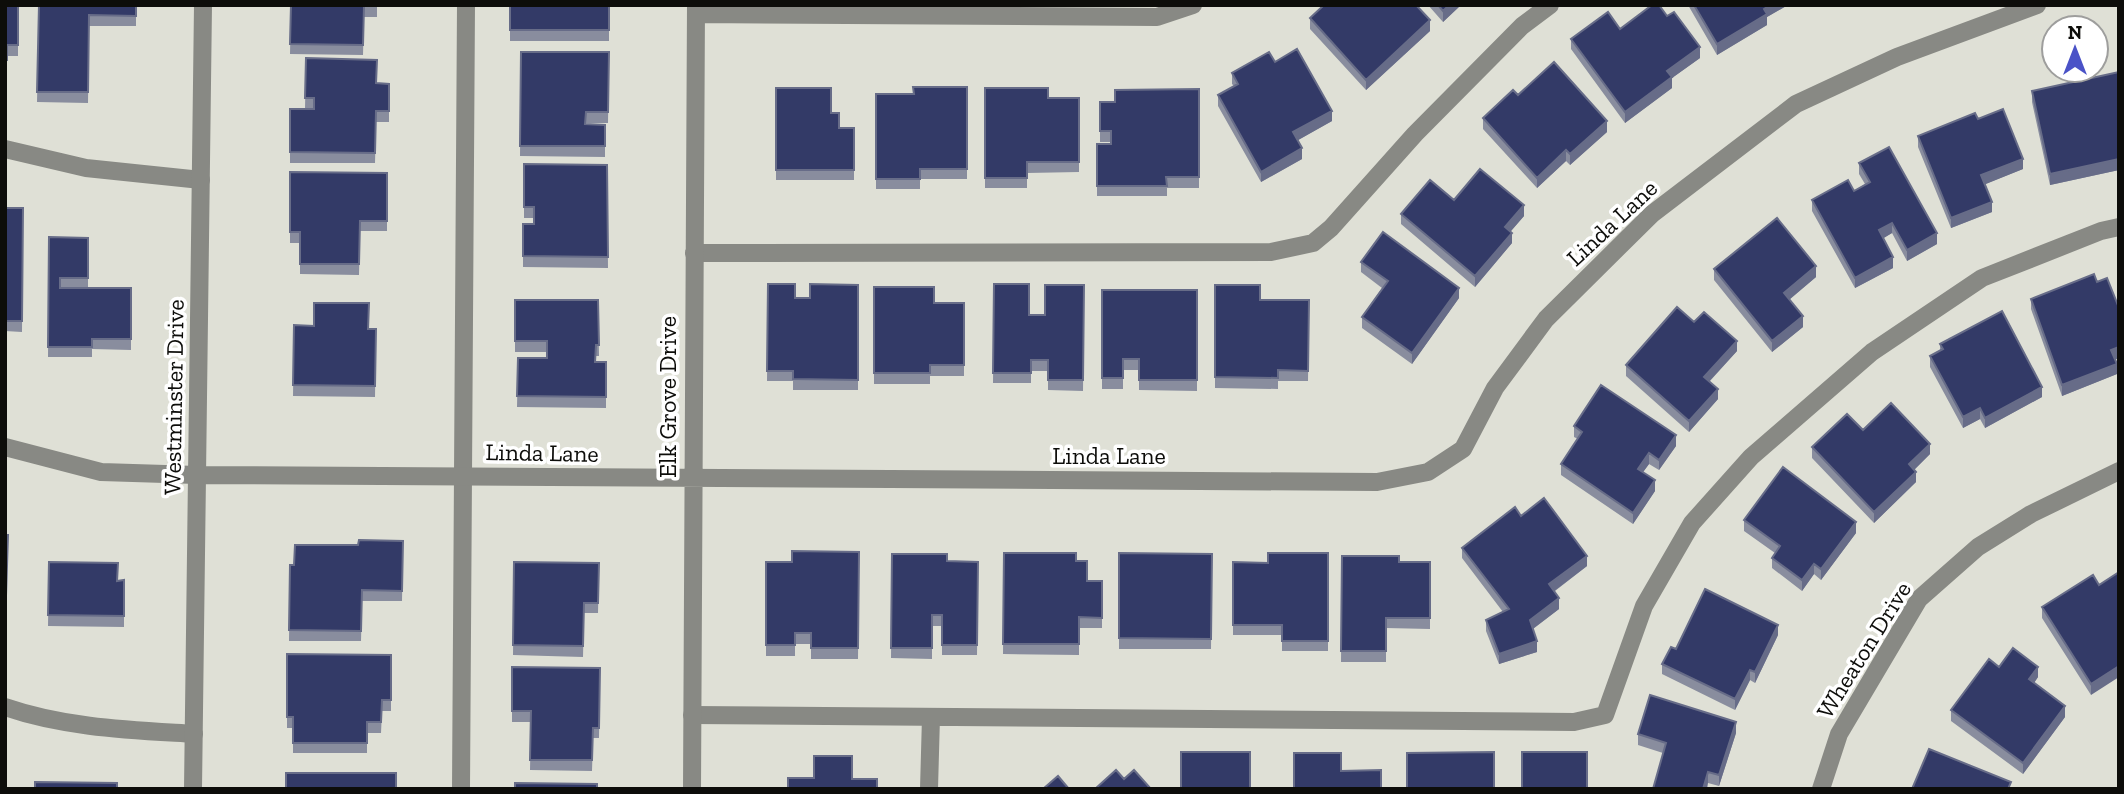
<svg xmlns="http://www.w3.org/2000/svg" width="2124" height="794" viewBox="0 0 2124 794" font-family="'Zilla Slab',serif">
<rect width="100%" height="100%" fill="#dfe0d6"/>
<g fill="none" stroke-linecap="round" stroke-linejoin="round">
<path stroke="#888984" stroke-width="18" d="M5,149L86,168L201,180
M694,253L1271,252L1313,243L1331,228L1415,134L1522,26L1550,5
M5,707C66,728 131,730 194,734
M692,715L1574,722L1605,715L1644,606L1692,523L1751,457L1872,352L1982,278L2101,231L2119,227
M461,789L466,5
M929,789L931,717"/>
<path stroke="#888984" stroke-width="18" d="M696,14L1157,17L1193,5
M5,447L101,472L197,475L1377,482L1428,472L1463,449L1495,388L1546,319L1652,214L1796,104L1897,57L2037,5
M193,789L203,5
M692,789L696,5
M1821,789L1839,734L1919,599L1978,547L2031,514L2119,471"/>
</g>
<path fill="#898d9e" d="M5,5H18V56H7V70H5Z
M39,5H136V26H89L88,103L37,102Z
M291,5H377V17H364L363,55L290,54Z
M510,5H609V41H510Z
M1428,5H1461L1443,22Z
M1688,5H1788L1767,17V25L1717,55Z
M1667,16L1700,58L1672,78V88L1625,123L1571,49V39L1620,29Z
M1310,18L1430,31L1366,90L1310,29Z
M521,52H609L608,123H586V124L605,125V157L520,156Z
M306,58L377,83L389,84V122H376L375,163H290V109H314H305Z
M1275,62L1332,121L1298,140L1302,159L1261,182L1218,106V95L1234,86L1232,84V73Z
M2119,72V170L2050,185L2032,102V91Z
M967,87V179H920V189H876V94H913Z
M776,88L831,113L839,128H854V180H776Z
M985,88L1048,98H1079V172L1027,173V188H985Z
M1199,89V188H1167V196H1097V144H1111V142H1100V102H1115Z
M1518,95L1607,132L1570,165L1566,161L1537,188L1483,129V118Z
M1978,119L2023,169L1985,184L1992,212L1951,228L1918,147V136Z
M1859,163L1937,244L1907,261L1892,233L1883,238L1893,268L1855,288L1812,211V200L1854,191L1865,184L1859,174Z
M524,164L607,165L608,268L523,267V224H534V218H524Z
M290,172L387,173V231H360L359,275L300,274V243H290Z
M1454,200L1524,216L1510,232L1512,243L1475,287L1401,224V214Z
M5,208H23L22,332L5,331Z
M49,237L88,238V288H131V350L92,349V357H48Z
M1361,262L1459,298L1412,364L1362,328V317L1382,288L1361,272Z
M1714,269L1816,277L1789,300L1803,327L1772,352L1714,280Z
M2097,282L2119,308V358L2115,359L2117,374L2062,396L2031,309V299Z
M768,284L795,298H810L858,285V390H793V381H767Z
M994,284L1029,315H1045L1084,285L1083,391L1048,390V371H1031V383H993Z
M1215,285L1260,300H1309L1308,381H1278V389L1215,388Z
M874,287L934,303H964V376H930V384H874Z
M1102,290H1197V391L1139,390V370H1123V389H1102Z
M515,300H598L599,356H596V362H606V408L517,407L518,358H547V352H515Z
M1694,322L1737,351L1710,381L1718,399L1689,432L1626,376V365Z
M294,325L376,329L375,397L293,396Z
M1940,344L2042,397L1985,428L1980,419L1963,428L1930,367V356L1940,350Z
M1574,426L1676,446L1659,470L1649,464L1643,472L1655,491L1633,524L1561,475V464L1578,439L1574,437Z
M1863,430L1930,454L1914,470L1916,482L1874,523L1812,458V447Z
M1521,516L1587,566L1555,591L1559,609L1533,629L1537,652L1499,664L1486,631V620L1503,612L1462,558V548Z
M1744,520L1856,533L1821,580L1814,574L1802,591L1772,568V558L1775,553L1744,531Z
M403,541L402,601H362L361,641H289L290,565H294L358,545Z
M859,552L858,659H811V644H795V656H766V562H792Z
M1004,553L1076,561L1087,581H1102V628H1079V655L1003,654Z
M1119,553L1212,554L1211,649H1119Z
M1328,553V651H1282V635H1233V562L1268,563Z
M892,554L947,561L978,562L977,655H942V626H932V659L891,658Z
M1342,556L1399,562H1430V629L1386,628V662H1341Z
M49,562L118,581L124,580V627L48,626Z
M514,562L599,563L598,613H584L583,657L513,655Z
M2093,575L2091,695L2042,618V607Z
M1778,635L1755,683L1750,680L1735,710L1662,674V664L1676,649Z
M287,654L391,655V711H382L381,733H367V753H293V728H287Z
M512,667L600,668L599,738H593L592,771L530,770L531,722H512Z
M1999,667L2038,677L2034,683L2065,717L2023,774L1951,721V710Z
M1736,733L1719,786L1708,783L1663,753L1638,745V734Z"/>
<path fill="#676c88" d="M1449,5H1461L1443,22V11Z
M1770,5H1788L1767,17V25L1717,55V44Z
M1430,20V31L1366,90V80Z
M1700,47V58L1672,78V88L1625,123V112L1667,71Z
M1332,111V121L1293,143V132Z
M1607,121V132L1570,165V154Z
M1302,148V159L1261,182V172Z
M1566,150V161L1537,188V178Z
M2023,159V169L1981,186V175Z
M2119,159V170L2050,185V174Z
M1992,202V212L1951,228V218Z
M1524,205V216L1505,238V227Z
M1892,223V233L1879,241V230Z
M1512,233V243L1475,287V276Z
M1937,233V244L1907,261V250Z
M1893,257V268L1855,288V278Z
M1816,266V277L1784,304V293Z
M1459,288V298L1412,364V353Z
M1803,316V327L1772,352V341Z
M1737,341V351L1704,387V377Z
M2119,347V358L2111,361V350Z
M2117,364V374L2062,396V385Z
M2042,387V397L1985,428V418Z
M1718,389V399L1689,432V421Z
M1980,408V419L1963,428V417Z
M1676,435V446L1659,470V460Z
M1930,444V454L1909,475V464Z
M1649,453V464L1638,479V469Z
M1916,472V482L1874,523V512Z
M1655,480V491L1633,524V513Z
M1856,522V533L1821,580V569Z
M1587,556V566L1549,595V584Z
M1814,564V574L1802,591V580Z
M1559,598V609L1530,631V620Z
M1778,625V635L1755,683V672Z
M1537,641V652L1499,664V654Z
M2119,666V677L2091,695V684Z
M2038,667V677L2029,690V679Z
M1750,670V680L1735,710V699Z
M2065,706V717L2023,774V763Z
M1736,722V733L1719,786V775Z
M1708,772V783L1707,789H1703Z"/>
<path fill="#333a67" stroke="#676c88" stroke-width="2" d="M5,5H18V45H7V60H5Z
M39,5H136V16L89,15L88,92H37Z
M291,5H377V6H364L363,45L290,44Z
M510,5H609V30H510Z
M1324,5H1416L1430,20L1366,80L1310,18Z
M1438,5H1449L1443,11Z
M1652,5H1659L1667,16L1674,12L1700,47L1667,71L1672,77L1625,112L1571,39L1608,12L1620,29Z
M1694,5H1770L1764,9L1767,14L1717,44Z
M1297,49L1332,111L1293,132L1302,148L1261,172L1218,95L1238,84L1232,73L1269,52L1275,62Z
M521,52H609L608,112H586L585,124L605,125V146H520Z
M306,58L377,60L376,83L389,84V111H376L375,153L290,152V109H314V98H305Z
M1554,62L1607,121L1570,154L1566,150L1537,178L1483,118L1513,90L1518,95Z
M2119,72V159L2050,174L2032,91Z
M913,87H967V169H920V179H876V94H914Z
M776,88H831V113H839V128H854V170H776Z
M985,88H1048V98H1079V162H1027V178H985Z
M1199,89V177H1166L1167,186H1097V144H1111V131H1100V102H1115V90Z
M2003,109L2023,159L1981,175L1992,202L1951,218L1918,136L1975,113L1978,119Z
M1889,147L1937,233L1907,250L1892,223L1879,230L1893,257L1855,278L1812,200L1848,180L1854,191L1870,182L1859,163Z
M524,164L607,165L608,257L523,256V224H534V207H524Z
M1480,169L1524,205L1505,227L1512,233L1475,276L1401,214L1430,180L1454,200Z
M290,172L387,173V221H360L359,264H300V232H290Z
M5,208H23L22,321H5Z
M1777,218L1816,266L1784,293L1803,316L1772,341L1714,269Z
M1383,232L1459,288L1412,353L1362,317L1388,281L1361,262Z
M49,237L88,238V278H60V288H131V339H92V347H48Z
M2094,274L2097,282L2107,278L2119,308V347L2111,350L2117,364L2062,385L2031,299Z
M768,284H795V298H810V284L858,285V380L793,379V371H767Z
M994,284H1029V315H1045V285H1084L1083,380H1048V360H1031V373H993Z
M1215,285H1260V300H1309L1308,371L1278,370V378L1215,377Z
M874,287H934V303H964V365H930V373H874Z
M1102,290H1197V380H1139V359H1123V378H1102Z
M515,300H598L599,345H596L595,362H606V397L517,396L518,358H547V341H515Z
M314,303H369L368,329H376L375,386L293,385L294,325L314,326Z
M1677,307L1694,322L1704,312L1737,341L1704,377L1718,389L1689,421L1626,365Z
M2002,311L2042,387L1985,418L1980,408L1963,417L1930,356L1943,349L1940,344Z
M1601,385L1676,435L1659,460L1649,453L1638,469L1655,480L1633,513L1561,464L1582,432L1574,426Z
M1891,403L1930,444L1909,464L1916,472L1874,512L1812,447L1847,414L1863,430Z
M1783,467L1856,522L1821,569L1814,564L1802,580L1772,558L1780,546L1744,520Z
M1544,498L1587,556L1549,584L1559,598L1530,620L1537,641L1499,654L1486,620L1509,609L1462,548L1515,507L1521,516Z
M5,535H8L6,596H5Z
M359,540L403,541L402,591L362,590L361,631L289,630L290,565H294L295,545H358Z
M792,551L859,552L858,648H811V633H795V645H766V562H792Z
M1004,553H1076V561H1087V581H1102V618L1079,617V644H1003Z
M1119,553L1212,554L1211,639L1119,638Z
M1268,553H1328V641H1282V625H1233V562L1268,563Z
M892,554H947V561L978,562L977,645H942V615H932V648H891Z
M1342,556H1399V562H1430V618H1386V651H1341Z
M49,562L118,563L117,581L124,580V616L48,615Z
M514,562L599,563L598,603H584L583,646L513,645Z
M2119,572V666L2091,684L2042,607L2093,575L2099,585Z
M1705,589L1778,625L1755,672L1750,670L1735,699L1662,664L1671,647L1676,649Z
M2013,648L2038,667L2029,679L2065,706L2023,763L1951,710L1989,659L1999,667Z
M287,654L391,655V700H382L381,722H367V743H293V717H287Z
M512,667L600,668L599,728H593L592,760H530L531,711H512Z
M1650,695L1736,722L1719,775L1708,772L1703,789H1653L1666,743L1638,734Z
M1929,749L2011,782L2008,789H1912Z
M1181,752H1250V789H1181Z
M1494,752V789H1407V753Z
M1522,752H1587V789H1522Z
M1294,753H1341V771L1381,770V789H1294Z
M814,756H852V779H877V789H788V778H814Z
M1116,770L1124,779L1134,770L1151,789H1095Z
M286,773H396V789H286Z
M1058,776L1069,789H1043Z
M35,782L117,783V789H35Z
M515,783L597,784V789H515Z"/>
<g text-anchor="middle" stroke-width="7" stroke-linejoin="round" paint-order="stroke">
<g font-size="24" fill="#0d0d0a" stroke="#fff">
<text transform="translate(1612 223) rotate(-43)" y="8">Linda Lane</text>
<text transform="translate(174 397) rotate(-89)" y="8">Westminster Drive</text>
<text transform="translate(668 397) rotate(-90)" y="8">Elk Grove Drive</text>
<text transform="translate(542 453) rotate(1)" y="8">Linda Lane</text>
<text x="1109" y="464">Linda Lane</text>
<text transform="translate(1864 650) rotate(-58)" y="8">Wheaton Drive</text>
</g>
</g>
<rect width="2124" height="794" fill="none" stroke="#0d0d0a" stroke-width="14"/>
<g transform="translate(2075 49)"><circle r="33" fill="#ffffff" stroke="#9e9e9d" stroke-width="2"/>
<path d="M0-5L12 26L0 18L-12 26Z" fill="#4a52c7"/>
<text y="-10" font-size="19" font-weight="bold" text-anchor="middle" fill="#0d0d0a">N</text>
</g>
</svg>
